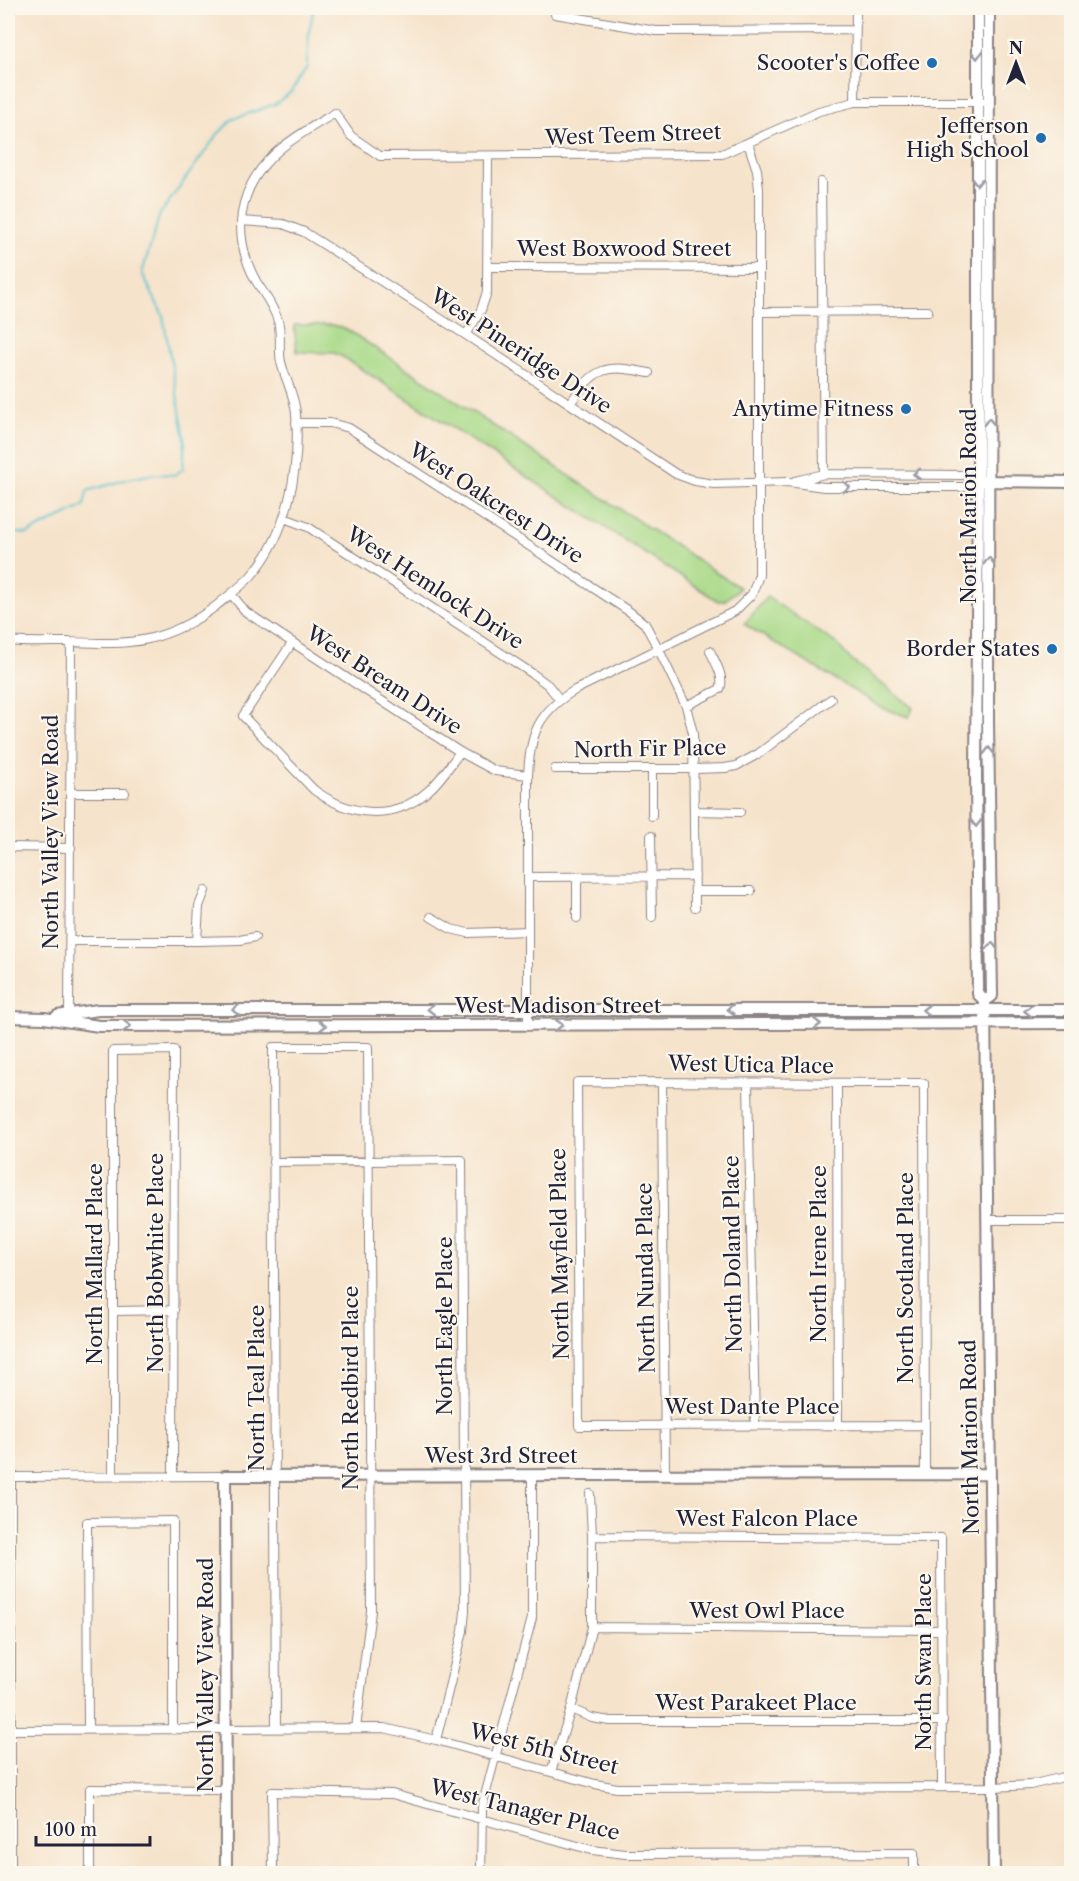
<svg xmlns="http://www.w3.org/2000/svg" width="1079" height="1881" viewBox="0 0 1079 1881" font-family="'Libre Caslon Text',serif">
<rect width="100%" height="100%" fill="#fbf7ec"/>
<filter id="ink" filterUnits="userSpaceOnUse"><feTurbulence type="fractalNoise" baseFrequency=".0167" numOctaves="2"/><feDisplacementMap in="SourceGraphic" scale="12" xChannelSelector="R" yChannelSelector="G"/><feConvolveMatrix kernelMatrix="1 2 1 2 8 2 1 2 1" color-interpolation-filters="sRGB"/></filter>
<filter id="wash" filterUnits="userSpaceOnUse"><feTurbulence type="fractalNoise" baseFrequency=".008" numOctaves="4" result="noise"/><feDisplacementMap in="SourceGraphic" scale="24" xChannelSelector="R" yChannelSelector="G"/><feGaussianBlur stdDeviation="1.35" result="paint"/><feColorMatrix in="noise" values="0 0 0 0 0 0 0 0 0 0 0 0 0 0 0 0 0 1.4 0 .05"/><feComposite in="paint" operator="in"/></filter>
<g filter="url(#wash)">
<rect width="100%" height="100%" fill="#f6e3cb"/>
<path fill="#a8d987" stroke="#657e61" stroke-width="1.5" d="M294,325H333L348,330L740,588L724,601H718L343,357L334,353L297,352Z
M767,597L837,644L851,660L913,708L909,717L882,708L744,624Z"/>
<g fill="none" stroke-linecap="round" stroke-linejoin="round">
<path stroke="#54c1cc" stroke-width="2" d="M8,532L27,534L84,506L87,491L128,479L154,474L174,475L183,469L185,439L163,316L142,273L160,214L217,135L233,119L275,104L291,92L307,67L309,32L314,8"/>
</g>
</g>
<g filter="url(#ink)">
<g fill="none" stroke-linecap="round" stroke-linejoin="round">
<g stroke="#8c8283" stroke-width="10">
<path id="street" d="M555,14L656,31L855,30
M855,102L856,8
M821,182L824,474
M241,221L283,224L304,232L466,335L676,474L695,481L714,484L788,482L824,487H965L973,481H978
M488,267L759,268
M759,312L928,311
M466,335L481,310L487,292L488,156
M570,404C595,366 606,364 649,373
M296,423H330L349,428L630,612L645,624L658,648L686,706L693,733L695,907
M795,481L824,474L967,475L973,481
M284,518L308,527L533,674L548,685L559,699
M231,594L246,612L460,752L495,771L528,775
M8,641C27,643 47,642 66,642C94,643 121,645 148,639C173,633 196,621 216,606C228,596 241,587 251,576C288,535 300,468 296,414C295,396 285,379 281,362C278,349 282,334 278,321C274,307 264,294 256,281C243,258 237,229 244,203C257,156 297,136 335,113L351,136L380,156L722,154L819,111L855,102H982
M292,643L243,716L314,790C350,816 393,822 428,791C441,780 450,765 460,752
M686,706L720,689C725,677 715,662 710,651
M555,769H695L725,768L736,766L758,754L831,699
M652,769V816
M71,793H125
M695,811L740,812
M651,836L652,917
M8,847L71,848
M8,861V847
M528,877L695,876
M577,877V918
M695,891H751
M431,917L451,929L468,933L528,931
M70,941H197L240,940L255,937
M197,941L199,906L205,891
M69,1017L71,642
M528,1026V775C530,734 538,712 575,690L735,611L752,594L759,575V189L757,170L748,143
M662,1082L665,1475
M748,1083L755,1424
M837,1084L838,1425
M273,1162L462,1160L465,1611L463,1631L436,1740
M988,1220H1072
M114,1311L174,1310
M925,1425L579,1426L577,1082L924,1083L925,1474
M113,1476V1051L174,1050L173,1476
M592,1536L941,1538L942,1786
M592,1627L942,1630
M571,1709L592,1718L610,1721H943
M276,1728L273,1047H368L371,1611L356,1728
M88,1729L87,1522L173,1521V1730
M8,1730L384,1728L436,1740L595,1784L617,1788L994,1787L1030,1785L1072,1775
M551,1772L571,1709L592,1627V1536L590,1494
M11,1874V1477L225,1476
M90,1874V1789L226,1790
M273,1874L272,1792L392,1794L592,1850L625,1854L914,1853V1874
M481,1874L482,1807L532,1618V1475"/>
</g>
<g stroke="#8c8283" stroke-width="14">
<path id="secondary" d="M978,8V481L976,776L978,994L985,1001L994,1874
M982,481L1072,482
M985,1001L992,996L988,722L989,8
M57,1016L98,1010H1072
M8,1017L44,1018L99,1026L1072,1023
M226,1874L225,1476L990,1474"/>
</g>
<use href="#street" stroke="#fff" stroke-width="8"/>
<use href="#secondary" stroke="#fff" stroke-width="10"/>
</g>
<defs><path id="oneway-chevron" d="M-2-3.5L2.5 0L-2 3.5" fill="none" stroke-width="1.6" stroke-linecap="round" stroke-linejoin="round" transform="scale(1.5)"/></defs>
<g stroke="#9c9ca7">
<use href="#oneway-chevron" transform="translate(977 55) rotate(91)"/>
<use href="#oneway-chevron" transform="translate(977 182) rotate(90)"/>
<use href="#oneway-chevron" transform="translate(989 422) rotate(-90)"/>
<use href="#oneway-chevron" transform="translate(917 474) rotate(-180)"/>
<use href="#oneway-chevron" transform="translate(846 487)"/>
<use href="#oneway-chevron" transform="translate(989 561) rotate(-90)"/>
<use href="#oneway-chevron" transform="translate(989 751) rotate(-91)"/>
<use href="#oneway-chevron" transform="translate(976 823) rotate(90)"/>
<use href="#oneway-chevron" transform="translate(992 946) rotate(-90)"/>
<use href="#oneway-chevron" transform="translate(431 1009) rotate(180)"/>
<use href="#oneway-chevron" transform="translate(731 1009) rotate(180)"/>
<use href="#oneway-chevron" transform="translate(236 1010) rotate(180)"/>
<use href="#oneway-chevron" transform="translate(926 1010) rotate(-179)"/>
<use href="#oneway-chevron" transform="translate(1028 1011) rotate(179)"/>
<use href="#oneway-chevron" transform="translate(817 1024)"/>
<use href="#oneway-chevron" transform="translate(559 1025)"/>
<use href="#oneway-chevron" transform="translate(127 1026)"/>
<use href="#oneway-chevron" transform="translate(322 1026)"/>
</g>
</g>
<g fill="#1f6fb2" stroke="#fbf7ec" stroke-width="2">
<circle cx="932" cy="63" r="6"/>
<circle cx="1041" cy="138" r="6"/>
<circle cx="906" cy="409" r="6"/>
<circle cx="1052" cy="649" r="6"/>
</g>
<g text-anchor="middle" stroke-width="4.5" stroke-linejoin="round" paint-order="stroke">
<g font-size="21" fill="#22223b" stroke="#fbf7ec" text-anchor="end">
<text x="920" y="70">Scooter's Coffee</text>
<text x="1029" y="133">Jefferson<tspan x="1029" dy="24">High School</tspan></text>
<text x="894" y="416">Anytime Fitness</text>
<text x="1040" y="656">Border States</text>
</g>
<g font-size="21" fill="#22223b" stroke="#fbf7ec">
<text transform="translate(633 135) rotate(-2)" y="7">West Teem Street</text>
<text x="624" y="256">West Boxwood Street</text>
<text transform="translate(521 351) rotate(33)" y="7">West Pineridge Drive</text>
<text transform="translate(496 503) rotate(33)" y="7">West Oakcrest Drive</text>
<text transform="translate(969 506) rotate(-90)" y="7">North Marion Road</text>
<text transform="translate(435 588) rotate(33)" y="7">West Hemlock Drive</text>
<text transform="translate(384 680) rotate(33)" y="7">West Bream Drive</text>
<text transform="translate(650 749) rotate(-1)" y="7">North Fir Place</text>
<text transform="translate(51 832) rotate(-90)" y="7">North Valley View Road</text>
<text x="558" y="1013">West Madison Street</text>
<text transform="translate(751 1065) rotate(1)" y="7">West Utica Place</text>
<text transform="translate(560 1254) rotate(-91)" y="7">North Mayfield Place</text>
<text transform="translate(733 1254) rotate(-91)" y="7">North Doland Place</text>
<text transform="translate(819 1254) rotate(-90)" y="7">North Irene Place</text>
<text transform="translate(156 1263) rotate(-90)" y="7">North Bobwhite Place</text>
<text transform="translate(95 1264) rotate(-90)" y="7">North Mallard Place</text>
<text transform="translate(646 1278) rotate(-91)" y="7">North Nunda Place</text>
<text transform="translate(906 1278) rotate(-90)" y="7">North Scotland Place</text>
<text transform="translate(445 1326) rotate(-90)" y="7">North Eagle Place</text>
<text transform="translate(257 1388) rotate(-90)" y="7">North Teal Place</text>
<text transform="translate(351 1388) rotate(-90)" y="7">North Redbird Place</text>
<text x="752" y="1414">West Dante Place</text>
<text transform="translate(970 1437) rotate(-91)" y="7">North Marion Road</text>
<text x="501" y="1463">West 3rd Street</text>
<text x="767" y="1526">West Falcon Place</text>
<text x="767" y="1618">West Owl Place</text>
<text transform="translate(924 1662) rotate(-90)" y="7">North Swan Place</text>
<text transform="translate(206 1675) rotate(-90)" y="7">North Valley View Road</text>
<text x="756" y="1710">West Parakeet Place</text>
<text transform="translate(544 1749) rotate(14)" y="7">West 5th Street</text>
<text transform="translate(525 1810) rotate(14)" y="7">West Tanager Place</text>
</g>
</g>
<rect width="1079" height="1881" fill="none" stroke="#fbf7ec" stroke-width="30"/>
<g transform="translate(1016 63)" stroke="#fbf7ec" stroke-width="4.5" paint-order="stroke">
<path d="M0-4.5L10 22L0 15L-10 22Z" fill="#22223b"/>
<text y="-9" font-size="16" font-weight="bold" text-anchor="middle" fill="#22223b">N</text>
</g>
<path d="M36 1836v9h114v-9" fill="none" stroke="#22223b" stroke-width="3"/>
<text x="45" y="1836" font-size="18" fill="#22223b" stroke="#fbf7ec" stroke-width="4.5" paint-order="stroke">100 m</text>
</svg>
